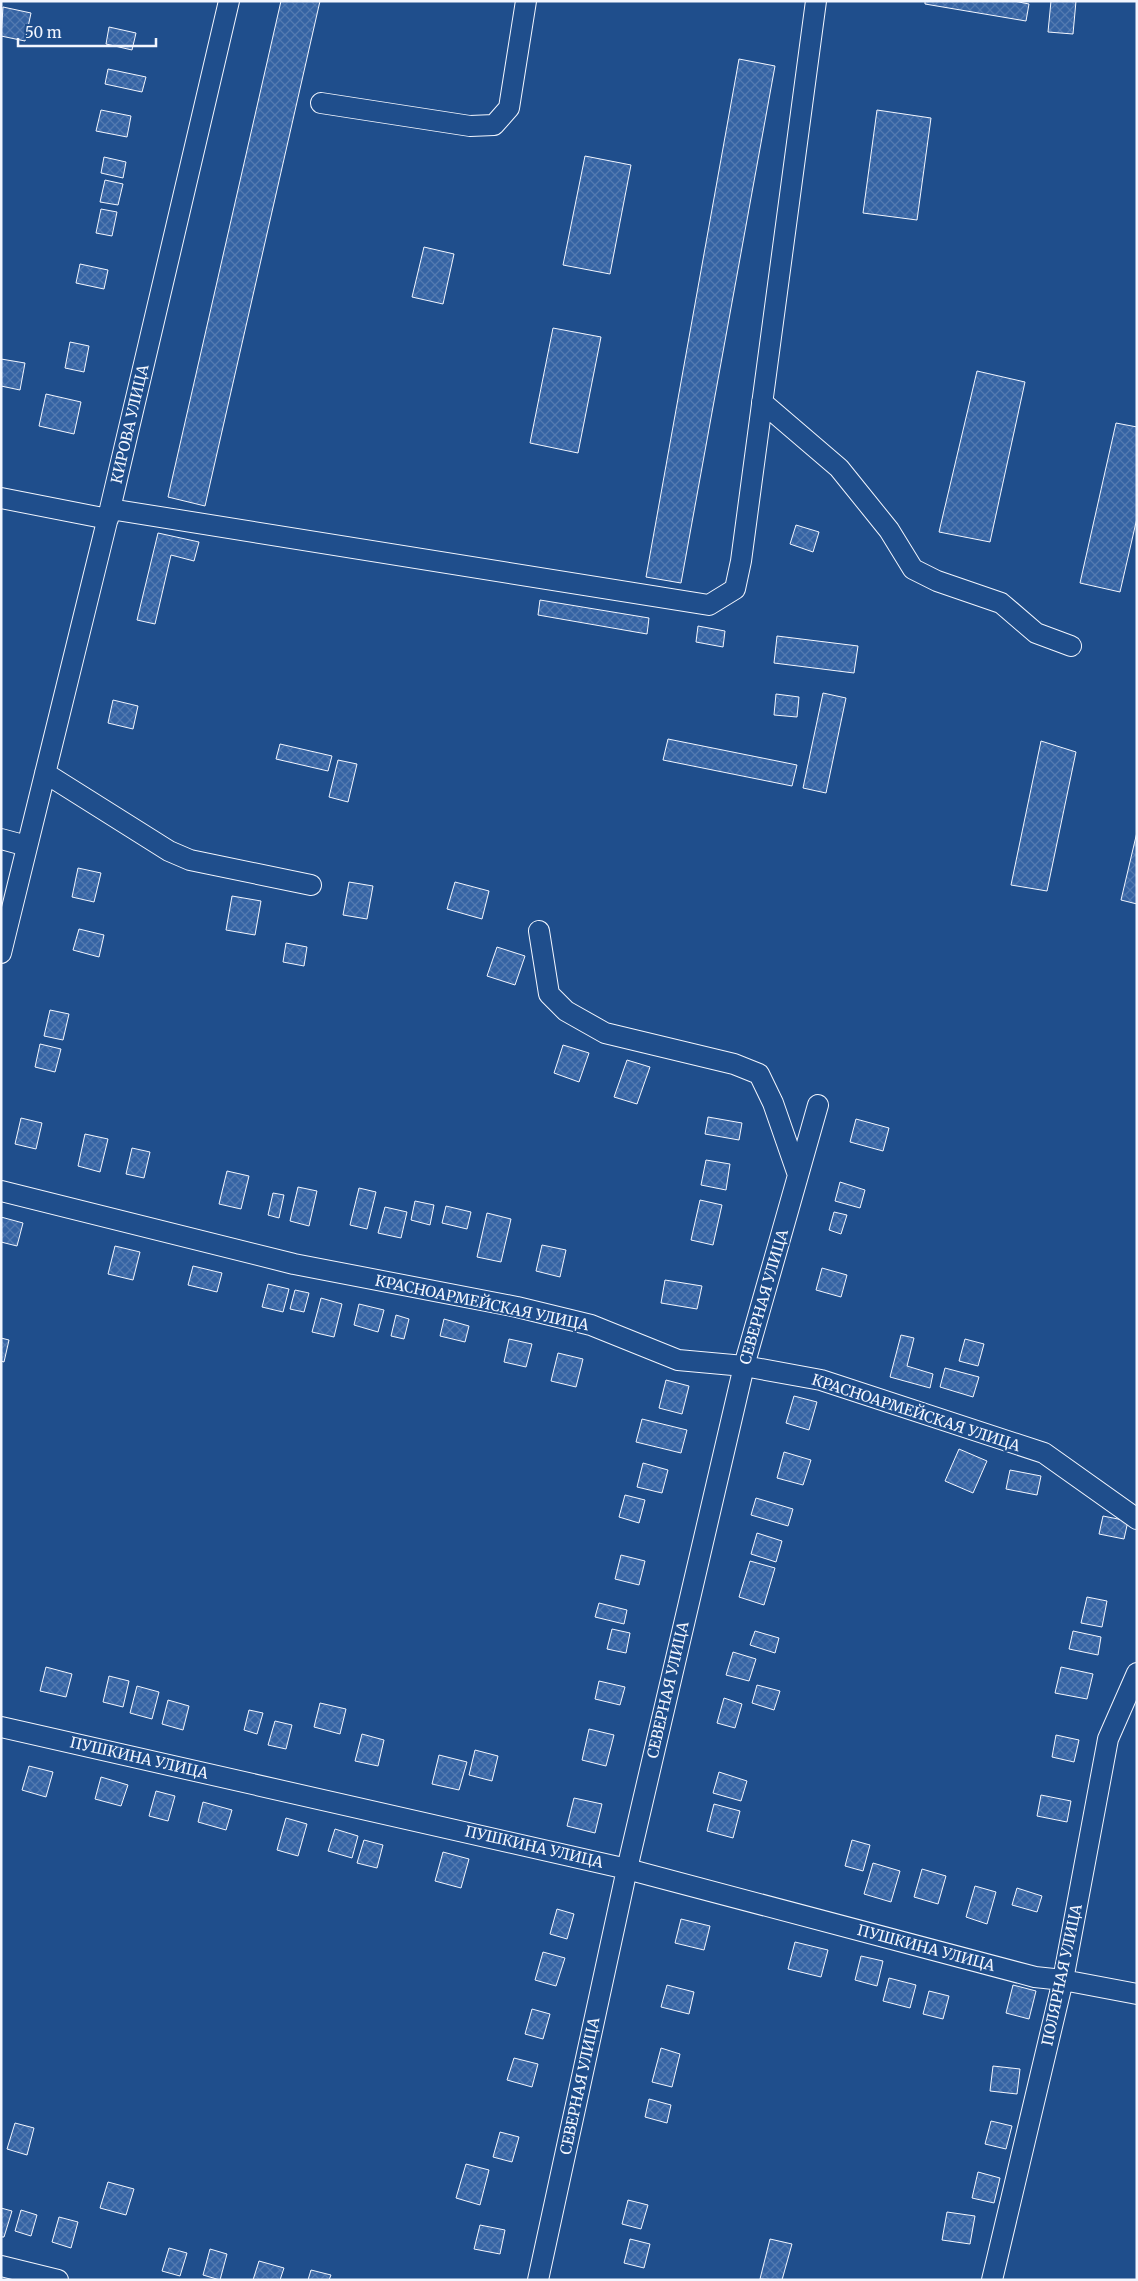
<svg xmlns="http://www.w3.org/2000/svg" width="1138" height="2281" viewBox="0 0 1138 2281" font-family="Merriweather,serif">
<defs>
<pattern id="building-cross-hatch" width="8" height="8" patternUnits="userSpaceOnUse" patternTransform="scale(1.25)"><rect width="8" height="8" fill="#3563a3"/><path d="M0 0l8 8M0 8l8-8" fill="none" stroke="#537ab1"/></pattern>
</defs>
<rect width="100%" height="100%" fill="#1f4e8c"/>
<path fill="url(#building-cross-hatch)" stroke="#f2f6ff" d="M281,1H320L205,506L168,497Z
M925,1H1014L1029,4L1026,21L925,4Z
M1051,1H1076L1073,34L1048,32Z
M3,7L31,13L25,41L1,36Z
M109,27L136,33L132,50L106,44Z
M739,59L775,66L681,583L646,577Z
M108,69L146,77L142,92L105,84Z
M101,110L131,116L127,137L96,131Z
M877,110L931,118L917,220L863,213Z
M585,156L631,165L610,274L563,265Z
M104,157L126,162L123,178L101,173Z
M105,180L123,184L118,205L100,202Z
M101,209L117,212L112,236L96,233Z
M424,247L454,254L443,304L412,297Z
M80,264L108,270L104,289L76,283Z
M553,328L601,337L578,453L530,443Z
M70,342L89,346L84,372L65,368Z
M1,359L25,363L20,390L1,386Z
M977,371L1025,382L990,542L939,532Z
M46,394L81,402L74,434L39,426Z
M1116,423L1137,427V518L1120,592L1080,583Z
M796,525L819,532L813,552L790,544Z
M158,533L199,542L194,561L171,555L155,624L137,620Z
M540,600L649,618L647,634L538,615Z
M698,626L725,631L723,647L696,642Z
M777,636L858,646L854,673L774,663Z
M823,693L846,698L826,793L803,788Z
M776,694L799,697L797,717L774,715Z
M113,700L138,706L133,729L108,723Z
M668,739L797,765L792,786L663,760Z
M1041,741L1076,752L1047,891L1011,885Z
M280,744L332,756L328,771L276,759Z
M338,760L357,764L348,802L329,797Z
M1137,832V904L1121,900Z
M78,868L101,873L94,902L72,897Z
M349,882L373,886L367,919L343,915Z
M455,882L489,891L482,919L447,909Z
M232,896L261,901L255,935L226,930Z
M79,929L104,935L99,957L73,950Z
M286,943L307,947L304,966L283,962Z
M497,947L525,956L515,985L487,976Z
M50,1010L69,1014L63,1040L44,1036Z
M40,1044L61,1049L55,1072L35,1067Z
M563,1045L589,1053L579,1082L554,1073Z
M627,1060L650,1067L637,1104L614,1097Z
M708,1117L742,1123L739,1140L705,1134Z
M21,1118L42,1123L36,1149L15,1144Z
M856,1119L889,1128L883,1151L850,1142Z
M85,1134L108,1139L100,1172L78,1166Z
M132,1148L150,1152L144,1178L126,1174Z
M706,1160L730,1164L726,1190L701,1185Z
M227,1171L249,1176L241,1209L219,1204Z
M840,1182L865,1190L860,1208L835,1201Z
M298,1187L317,1191L309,1226L290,1221Z
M359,1188L376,1192L367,1229L350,1225Z
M273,1193L284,1195L279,1218L268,1215Z
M700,1200L722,1205L713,1245L691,1240Z
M415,1201L434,1205L430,1225L411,1220Z
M446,1206L471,1212L467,1229L442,1223Z
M385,1207L407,1212L401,1238L378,1233Z
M834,1212L847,1215L841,1234L829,1230Z
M487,1213L511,1219L501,1262L477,1257Z
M1,1217L23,1223L17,1246L1,1242Z
M542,1245L566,1250L560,1277L536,1271Z
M115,1246L140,1252L133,1280L108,1274Z
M193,1266L222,1273L217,1292L188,1285Z
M822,1268L847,1275L841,1297L816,1290Z
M665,1280L702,1286L697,1309L661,1303Z
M268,1284L289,1289L283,1312L262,1307Z
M295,1290L309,1293L304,1312L290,1309Z
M321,1298L342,1304L334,1337L312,1332Z
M359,1304L384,1310L378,1332L354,1325Z
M396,1315L409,1319L404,1339L391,1336Z
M444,1319L469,1326L465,1342L440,1336Z
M901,1335L914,1338L907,1366L933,1374L930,1388L890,1377Z
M1,1338L9,1340L4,1362L1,1361Z
M509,1339L532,1344L526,1367L504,1362Z
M965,1339L984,1344L978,1366L959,1361Z
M558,1353L583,1359L576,1387L551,1381Z
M945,1368L979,1377L973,1397L940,1387Z
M666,1380L689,1386L682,1414L659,1408Z
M794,1396L817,1402L809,1430L786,1423Z
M642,1419L687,1430L681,1453L636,1442Z
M959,1449L987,1461L973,1493L945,1481Z
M784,1452L811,1460L803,1485L777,1478Z
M643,1463L668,1470L662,1493L637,1487Z
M1010,1470L1041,1476L1037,1495L1006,1489Z
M625,1495L645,1500L639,1523L619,1517Z
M756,1498L793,1509L788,1526L751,1515Z
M1103,1516L1128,1521L1124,1539L1099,1534Z
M757,1533L782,1541L776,1562L751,1554Z
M621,1555L645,1561L639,1585L615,1579Z
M750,1561L775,1568L764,1605L739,1597Z
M1087,1597L1107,1601L1102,1627L1081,1623Z
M599,1603L627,1610L624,1624L595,1617Z
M612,1629L630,1633L626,1653L607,1649Z
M755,1631L779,1638L775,1653L750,1645Z
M1073,1631L1101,1637L1098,1655L1069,1649Z
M733,1652L756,1659L749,1681L726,1675Z
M46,1667L72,1674L66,1697L40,1691Z
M1061,1667L1093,1674L1087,1699L1055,1693Z
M109,1676L129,1681L123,1707L103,1702Z
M599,1681L625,1687L620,1705L595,1699Z
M757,1685L780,1691L774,1710L752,1703Z
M137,1686L159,1692L152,1719L130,1713Z
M724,1698L742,1704L735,1728L717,1723Z
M168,1700L189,1706L183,1730L162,1724Z
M320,1703L346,1709L340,1734L314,1727Z
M249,1710L263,1713L257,1734L244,1730Z
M275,1721L292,1725L286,1749L268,1745Z
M589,1729L614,1735L606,1766L582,1760Z
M362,1734L384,1740L378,1766L355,1761Z
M1056,1735L1079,1740L1074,1762L1052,1757Z
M475,1750L498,1756L492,1781L469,1775Z
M439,1755L467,1762L459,1790L432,1784Z
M29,1766L53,1772L46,1797L22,1790Z
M719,1772L747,1781L741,1801L713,1793Z
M101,1777L128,1785L121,1806L95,1799Z
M156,1791L175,1796L168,1821L149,1816Z
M1041,1795L1071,1801L1067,1822L1037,1816Z
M574,1798L602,1804L595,1833L567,1826Z
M203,1802L232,1810L226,1830L198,1822Z
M714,1804L740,1811L733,1838L707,1831Z
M286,1818L307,1824L298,1856L277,1850Z
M335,1829L358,1836L352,1858L328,1851Z
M364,1840L383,1845L377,1868L357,1863Z
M852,1840L870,1845L863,1871L845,1866Z
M443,1852L469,1859L461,1888L435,1881Z
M873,1863L900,1871L891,1902L864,1894Z
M922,1869L946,1876L938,1904L914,1897Z
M975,1886L996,1892L987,1924L966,1917Z
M1017,1888L1042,1896L1037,1912L1012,1905Z
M557,1909L574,1914L567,1939L550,1934Z
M681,1919L710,1926L704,1950L675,1943Z
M795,1942L828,1950L821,1977L788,1969Z
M543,1952L565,1958L556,1986L535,1980Z
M861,1956L883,1961L877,1986L855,1980Z
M889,1978L916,1985L910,2008L883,2001Z
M667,1985L694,1992L689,2014L661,2007Z
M1013,1985L1036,1991L1029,2019L1006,2013Z
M929,1991L949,1996L943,2019L923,2014Z
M532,2009L550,2014L543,2039L525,2034Z
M661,2048L680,2054L672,2087L652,2082Z
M514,2058L538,2064L532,2087L507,2080Z
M993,2066L1020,2069L1017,2094L990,2091Z
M649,2099L671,2105L667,2123L645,2117Z
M991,2121L1012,2126L1006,2149L985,2144Z
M15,2123L34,2128L27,2155L7,2149Z
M500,2132L519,2137L512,2162L493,2157Z
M466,2164L489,2170L480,2205L456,2198Z
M978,2172L1000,2178L994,2203L972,2198Z
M108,2182L134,2189L126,2215L100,2208Z
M628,2200L648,2205L641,2229L622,2224Z
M1,2208L12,2211L4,2237H1Z
M21,2210L37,2215L31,2236L15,2231Z
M947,2212L975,2216L970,2244L942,2240Z
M59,2217L78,2222L71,2248L52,2242Z
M480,2225L505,2230L500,2254L474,2249Z
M630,2239L650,2244L644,2268L624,2263Z
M770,2239L792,2244L782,2280L760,2279Z
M169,2248L187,2253L180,2276L162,2271Z
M210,2249L227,2254L220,2280L203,2275Z
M259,2261L284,2268L280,2280H253Z
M311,2270L331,2275L329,2280H308Z"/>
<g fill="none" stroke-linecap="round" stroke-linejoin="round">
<g stroke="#f2f6ff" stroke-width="22">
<path id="minor" d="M321,103L470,126L494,125L509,108L526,1
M762,402L839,468L889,530L913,569L937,581L1001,603L1036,633L1071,646
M1,498L108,519
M110,509L709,605L735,589L741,561L816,1
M45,773L169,851L190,860L311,885
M1,839L27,846
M539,931L549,994L566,1011L605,1033L734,1064L759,1074L773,1103L798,1175
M1,953L110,509L229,1
M1,1191L294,1264L517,1307L591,1325L678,1360L744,1366L821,1380L1044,1453L1137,1519
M1,1727L627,1869L1035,1977L1063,1980L1137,1994
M1,2266L58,2280
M538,2280L627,1869L744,1366L818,1105
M992,2280L1063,1980L1108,1739L1137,1673"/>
</g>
<use href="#minor" stroke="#1f4e8c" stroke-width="20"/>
</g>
<g text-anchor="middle" stroke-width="4" stroke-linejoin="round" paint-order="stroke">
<g font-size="15" fill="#f2f6ff" stroke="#1f4e8c">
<text transform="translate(130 424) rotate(-77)" y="5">КИРОВА УЛИЦА</text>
<text transform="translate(764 1297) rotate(-74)" y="5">СЕВЕРНАЯ УЛИЦА</text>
<text transform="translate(482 1303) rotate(12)" y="5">КРАСНОАРМЕЙСКАЯ УЛИЦА</text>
<text transform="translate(916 1413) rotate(18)" y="5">КРАСНОАРМЕЙСКАЯ УЛИЦА</text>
<text transform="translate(668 1690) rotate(-77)" y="5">СЕВЕРНАЯ УЛИЦА</text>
<text transform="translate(139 1758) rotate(13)" y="5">ПУШКИНА УЛИЦА</text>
<text transform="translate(534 1847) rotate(13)" y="5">ПУШКИНА УЛИЦА</text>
<text transform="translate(926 1948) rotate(15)" y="5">ПУШКИНА УЛИЦА</text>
<text transform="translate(1062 1975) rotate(-78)" y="5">ПОЛЯРНАЯ УЛИЦА</text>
<text transform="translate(580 2086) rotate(-78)" y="5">СЕВЕРНАЯ УЛИЦА</text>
</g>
</g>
<rect width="1138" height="2281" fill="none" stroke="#f2f6ff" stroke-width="5"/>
<path d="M18 38v8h138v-8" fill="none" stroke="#f2f6ff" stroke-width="2.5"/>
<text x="25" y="38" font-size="15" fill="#f2f6ff" stroke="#1f4e8c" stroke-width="4" paint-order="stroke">50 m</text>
</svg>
